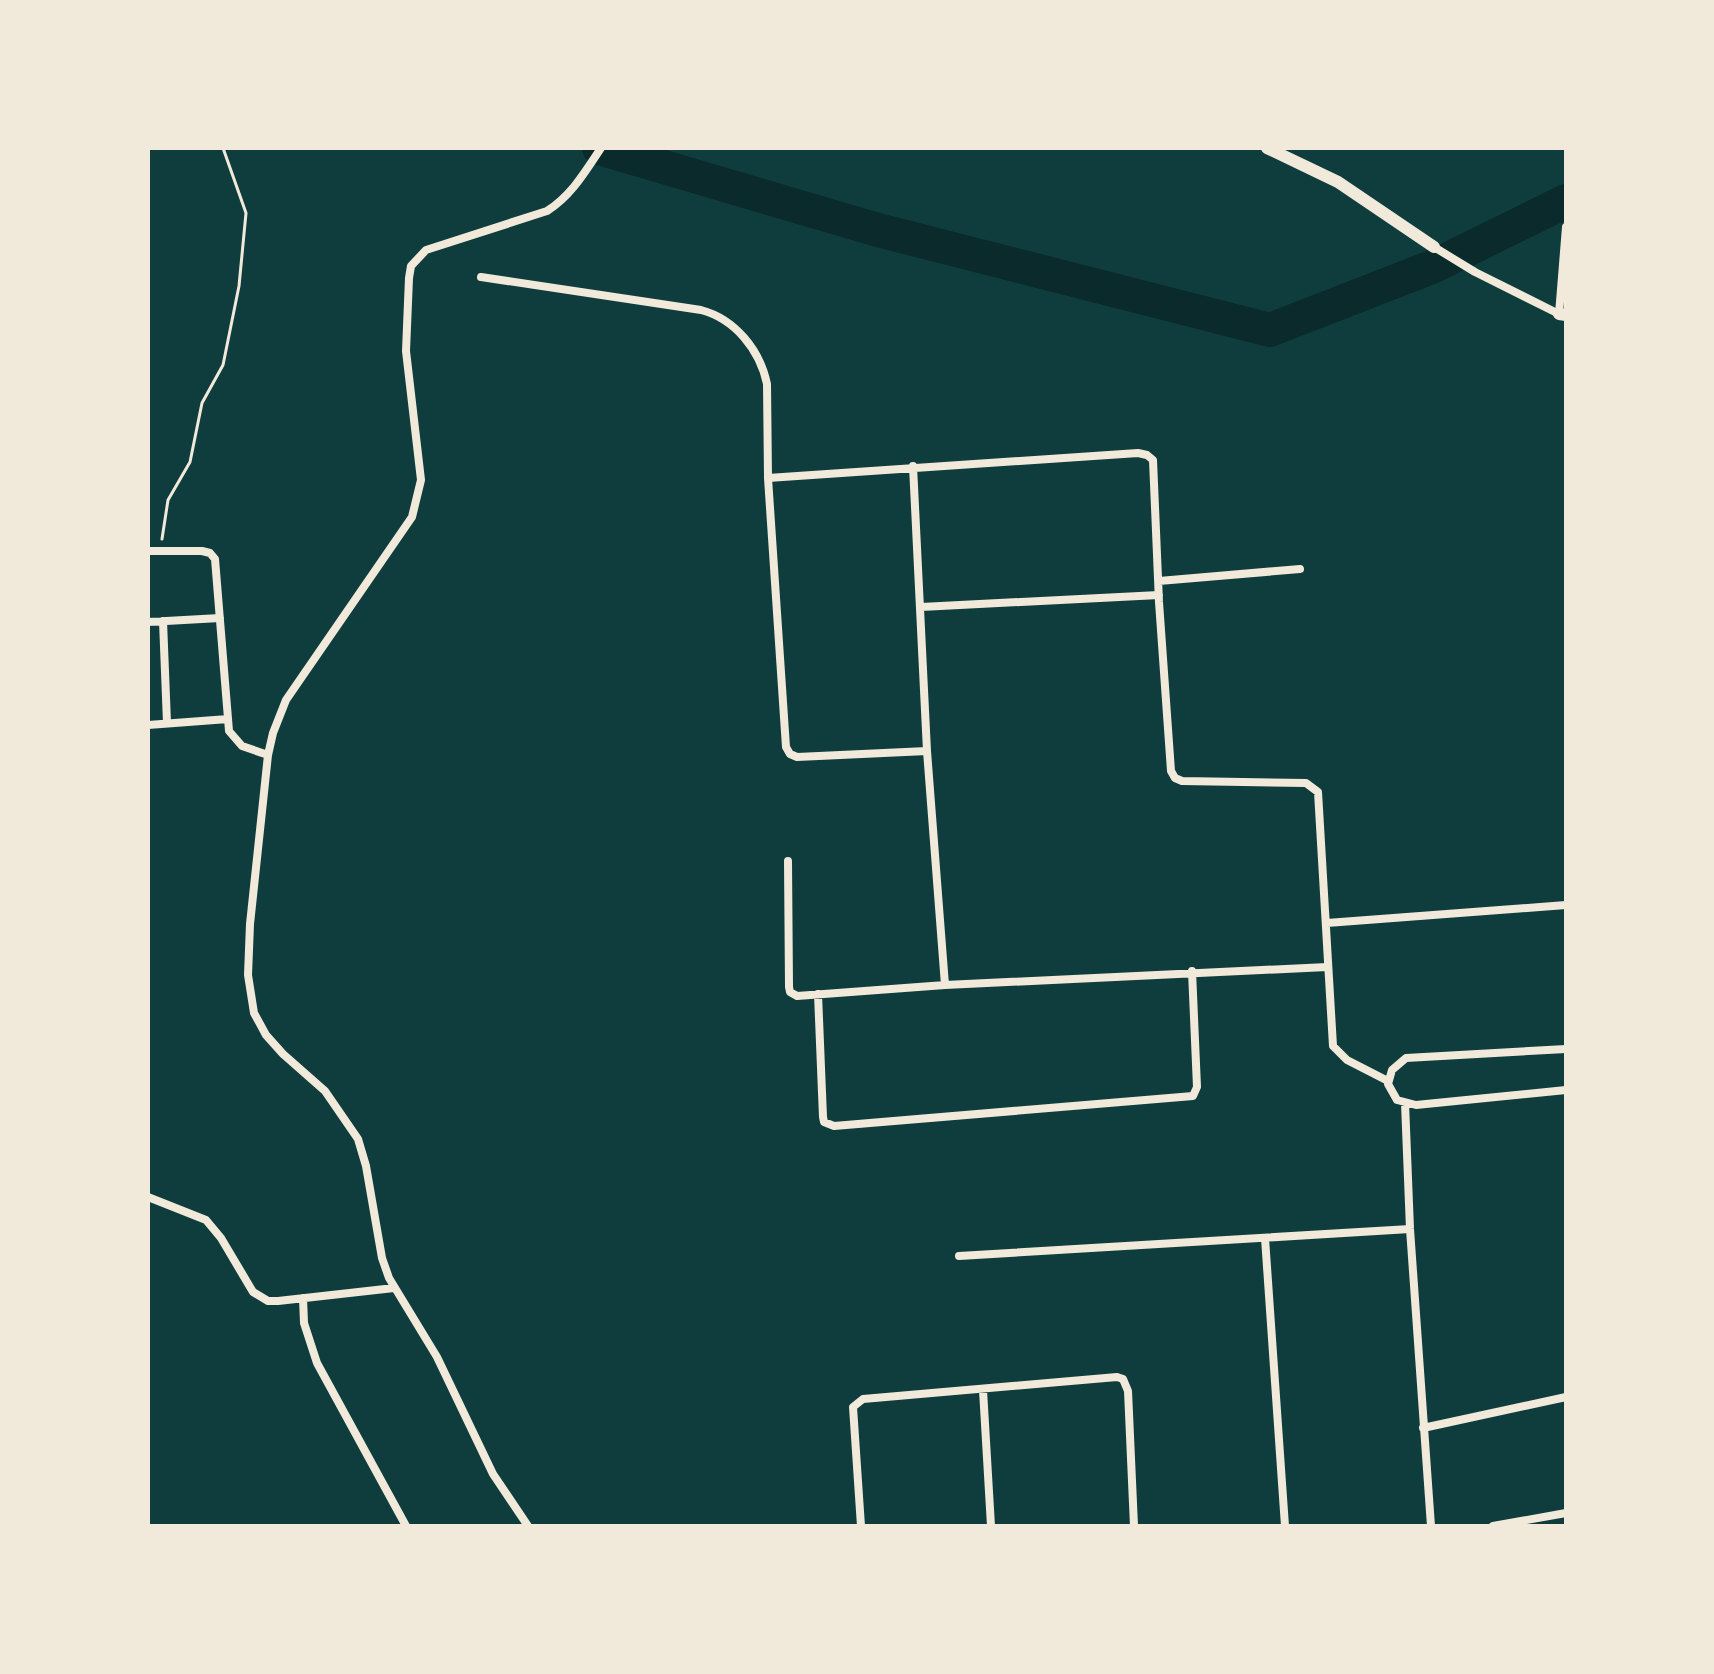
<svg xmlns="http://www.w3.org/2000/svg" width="1714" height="1674" viewBox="0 0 1714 1674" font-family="Bitter,serif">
<rect width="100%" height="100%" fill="#0f3d3e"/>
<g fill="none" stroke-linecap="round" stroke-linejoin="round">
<path stroke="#0a2a2b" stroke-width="34" d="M599,148L878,230L1270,330L1432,267L1566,201"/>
<path stroke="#f1e9da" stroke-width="3" d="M162,539L168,500L190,462L202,403L223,365L239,286L246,213L223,148"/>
<path stroke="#f1e9da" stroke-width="8" d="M1434,247L1475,272L1559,314L1566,227
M481,277L701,310C735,319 760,350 767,384L768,478L786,747L790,754L797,757L927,751
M913,466L927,751L945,985
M768,478L1138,453L1147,455L1153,460L1159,602L1171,771L1175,778L1182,781L1306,783L1318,792L1333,1046L1347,1060L1388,1081
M148,551H202L210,553L215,559L229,731L242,746L268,755
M1159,581L1300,569
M921,607L1159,595
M163,621L167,723
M148,622L220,618
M148,725L228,719
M788,861L789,987L790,992L797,996L945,985L1327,967
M1327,923L1566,905
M818,994L823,1117L824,1122L834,1126L1193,1096L1197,1087L1192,971
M1566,1049L1406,1058L1392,1070L1388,1084L1397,1100L1416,1105L1566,1090
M1405,1103L1410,1229L1431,1526
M148,1197L206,1220L221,1238L253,1292L268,1301H278L394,1288
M1265,1238L1285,1526
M959,1256L1410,1229
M303,1298L304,1323L317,1363L406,1526
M983,1390L991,1526
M1423,1428L1566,1397
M528,1526L493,1474L437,1357L389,1278L382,1258L366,1166L358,1139L325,1091L283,1054L266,1035L254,1013L248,975L250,924L268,755L273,733L286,700L412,517L421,480L406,351L409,278L411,266L426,250L547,211C571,196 585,172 601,148
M861,1526L853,1407L863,1399L1117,1377L1123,1379L1128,1391L1134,1526
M1493,1526L1566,1513"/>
<path stroke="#f1e9da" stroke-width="12" d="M1267,148L1338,182L1434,247
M1559,314L1566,315"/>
</g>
<rect width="1714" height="1674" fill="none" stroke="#f1e9da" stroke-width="300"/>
</svg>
